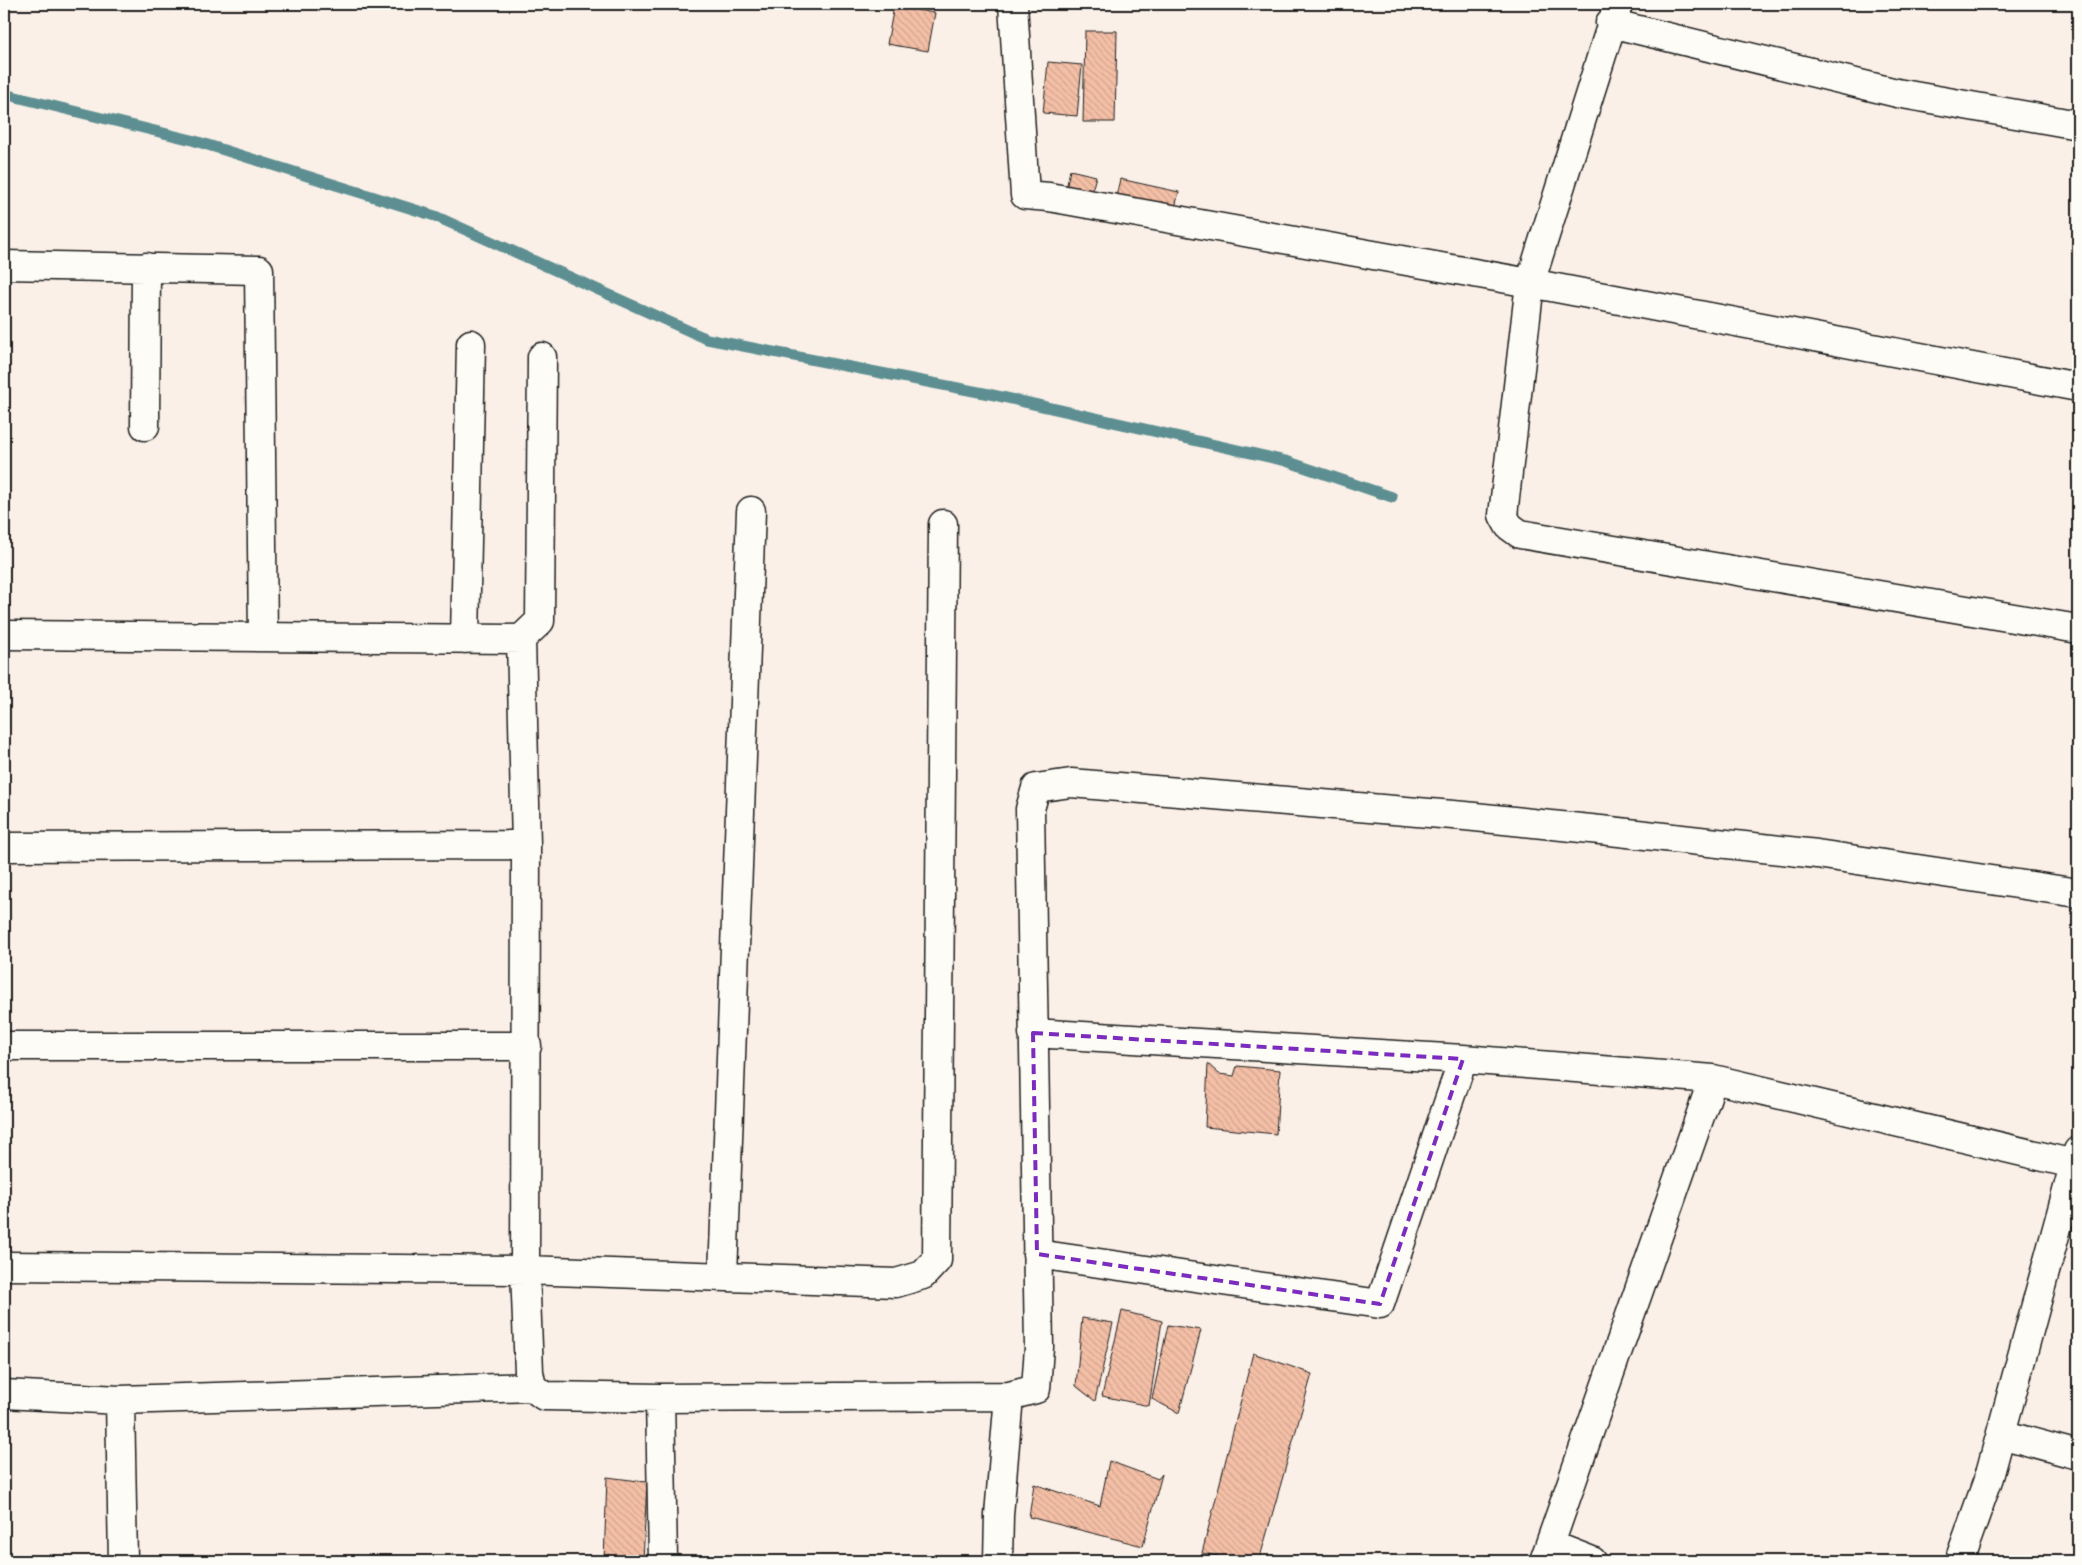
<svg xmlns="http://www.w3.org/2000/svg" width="2082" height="1565" viewBox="0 0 2082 1565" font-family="Delius,sans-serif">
<defs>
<pattern id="building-back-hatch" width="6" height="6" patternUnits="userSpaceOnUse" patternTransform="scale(1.25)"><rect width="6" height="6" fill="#f4bfa6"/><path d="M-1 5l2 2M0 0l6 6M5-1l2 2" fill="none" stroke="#d1a48e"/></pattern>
</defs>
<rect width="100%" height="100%" fill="#fbf0e7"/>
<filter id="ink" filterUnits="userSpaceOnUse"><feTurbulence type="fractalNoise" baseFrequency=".02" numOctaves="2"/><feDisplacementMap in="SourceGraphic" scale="10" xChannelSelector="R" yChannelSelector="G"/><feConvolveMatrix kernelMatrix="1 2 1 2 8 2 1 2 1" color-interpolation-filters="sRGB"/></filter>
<g filter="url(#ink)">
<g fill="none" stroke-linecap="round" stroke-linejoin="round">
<path stroke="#5d8f92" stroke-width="11" d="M4,94L192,140L435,216L707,339L989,394L1286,461L1392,497"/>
</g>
<path fill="url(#building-back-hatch)" stroke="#1c1c1c" d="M894,6L935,13L928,51L887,44Z
M1085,31H1117L1115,122H1083Z
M1048,62L1082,65L1077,116L1043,113Z
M1070,170L1096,176L1091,195L1066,189Z
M1120,179L1179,192L1173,215L1115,201Z
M1208,1064L1219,1074L1234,1076L1237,1066L1280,1070L1276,1134L1205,1127Z
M1122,1311L1162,1321L1149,1406L1102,1396Z
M1082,1318L1113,1323L1095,1401L1076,1386Z
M1168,1325L1201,1330L1179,1413L1152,1399Z
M1253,1353L1312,1374L1259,1561H1241L1202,1553Z
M1109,1461L1158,1479L1162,1474L1143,1546L1029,1517L1034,1484L1100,1506Z
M607,1477L647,1482L643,1561H604Z"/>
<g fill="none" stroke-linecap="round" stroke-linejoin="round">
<g stroke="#1c1c1c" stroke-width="31">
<path id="street" d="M1013,4L1025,195L1049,197L1530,283L2078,387
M1618,4L1530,283L1503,515L1509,526L1520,534L2078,629
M1610,23L1897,93L2078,125
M4,265L259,270L263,637
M145,426L146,267
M4,635L521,639L540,621L542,357
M465,639L471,344
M521,639L526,845L525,1270L896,1283L923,1275L937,1260L943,524
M4,847L526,845
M1033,1033L1463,1059L1713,1079L2078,1165
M4,1046H527
M1037,1254L1380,1304L1463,1059
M4,1266L525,1270L529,1372L532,1387L544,1396L660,1398L663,1561
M723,1276L751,511
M4,1394L120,1400L532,1387
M660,1398L1009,1396L1036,1389L1039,1347L1030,809L1036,788L1071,783L1465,816L1610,831L1817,854L2078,893
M120,1400L123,1561
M2001,1434L2078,1455
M1551,1545L1592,1561
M998,1561L999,1515L1009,1396
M1544,1561L1713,1079
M1959,1561L1989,1477L2078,1151"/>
</g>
<use href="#street" stroke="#fdfcf7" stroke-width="28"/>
</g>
</g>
<path fill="none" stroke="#7b2cbf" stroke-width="4" stroke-dasharray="10 6" stroke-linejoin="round" d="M1033,1033L1463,1059L1380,1304L1037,1254Z"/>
<rect width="2082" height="1565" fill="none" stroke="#fdfcf7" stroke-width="20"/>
<rect x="10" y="10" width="2062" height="1545" fill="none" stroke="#1c1c1c" stroke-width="2" filter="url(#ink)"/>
</svg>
